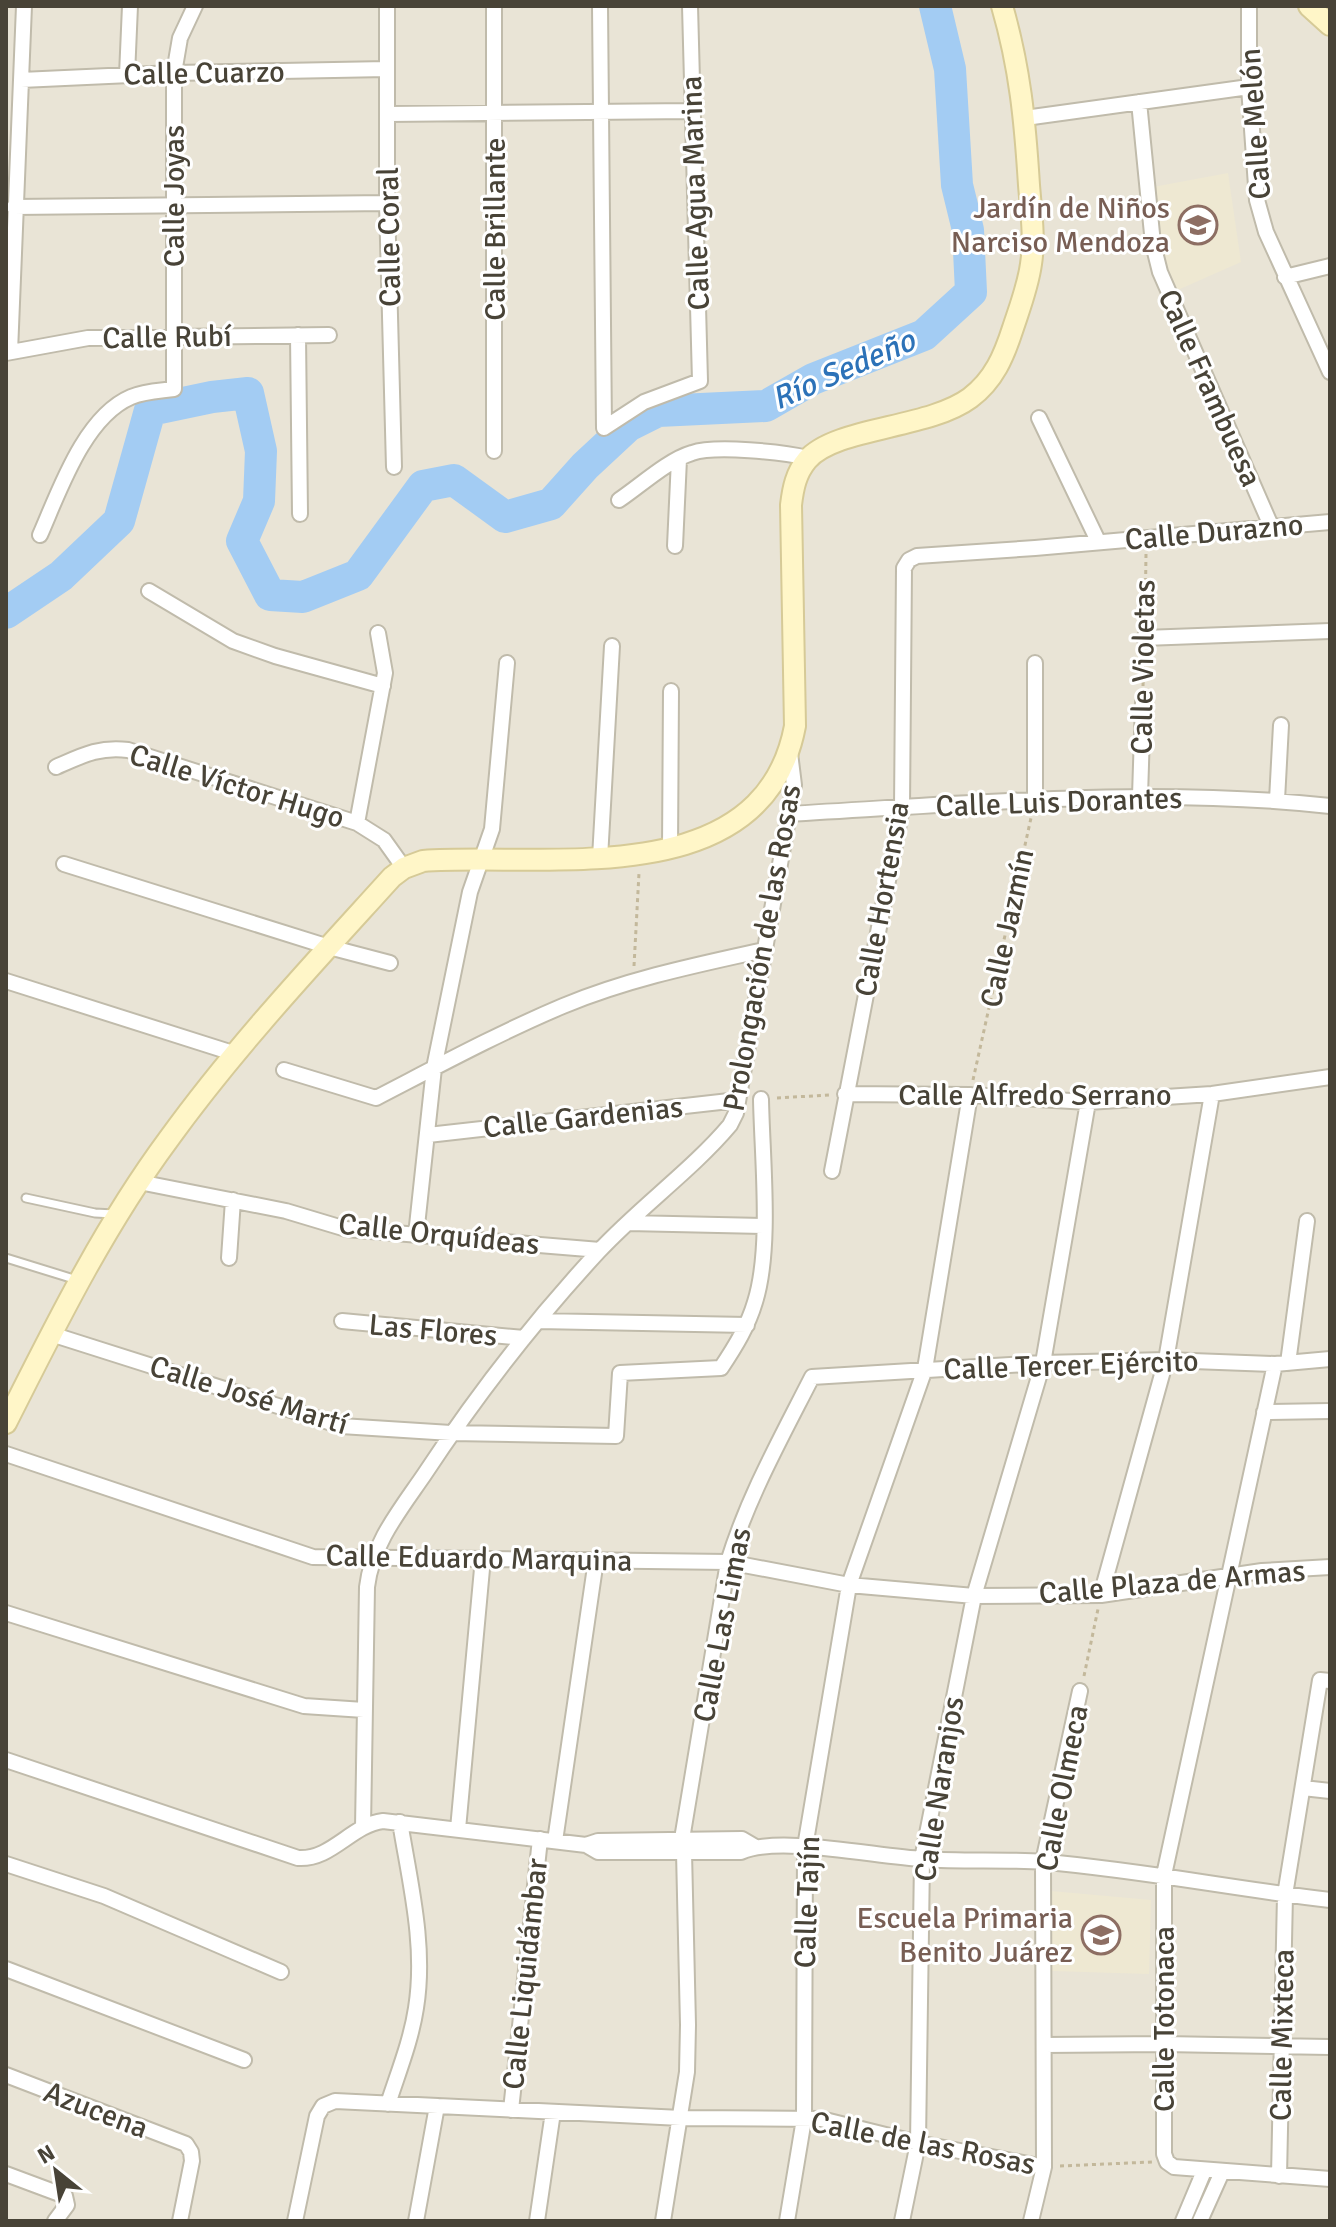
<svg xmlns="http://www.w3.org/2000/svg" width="1336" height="2227" viewBox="0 0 1336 2227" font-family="Signika,sans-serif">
<rect width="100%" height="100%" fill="#f5f2e8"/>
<path fill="#e9e4d6" d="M6,6H1330V2221H6Z"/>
<path fill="#eee8d2" d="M1228,173L1241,262L1171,293L1153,187Z
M1051,1891L1151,1900L1149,1974L1052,1971Z"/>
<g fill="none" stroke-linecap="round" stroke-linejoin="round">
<path stroke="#a3ccf3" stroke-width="32" d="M6,613L61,576L119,521L150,410L212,397L248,393L261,451L259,501L242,541L270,595L303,597L358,575L423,486L454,480L505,517L551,504L585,466L628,426L658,411L766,406L813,379L924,335L971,292L968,230L957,185L950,69L935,6"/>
<g stroke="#c0bbab" stroke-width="11">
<path id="lane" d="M26,1198L95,1213L114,1214
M6,1258L77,1280"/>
</g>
<g stroke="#c0bbab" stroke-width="18">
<path id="street" d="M387,6V203L394,467
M494,6V451
M600,6L604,428
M1249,6V87L1257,200L1266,232L1330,372
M127,75L130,6
M21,80L174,73L387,69
M1139,102L1153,244L1160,272L1272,528
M388,114L692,111
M1025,118L1249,87
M14,207L387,203
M1285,277L1330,266
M298,335L300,514
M10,352L24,6
M6,353L88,338L329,335
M1039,418L1098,541
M604,428L644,402L700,381L690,6
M619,500C640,486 668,460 692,453C715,445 783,452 808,458
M40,535C59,492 84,417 131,397C145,391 159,391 174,389V73L180,38L195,6
M675,546L679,459
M149,591L233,641L275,656L383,686
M1144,638L1330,631
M56,767C81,756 100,746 128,750L357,823L384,840L404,868
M1140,796L1143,702
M1035,800V663
M1277,800L1281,725
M788,814C968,804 1150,786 1330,806
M357,823L385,673L378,633
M670,850L671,691
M600,858L612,646
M64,864L329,947L390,963
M6,981L236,1054
M284,1070L376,1098C438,1066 499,1033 563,1006C628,979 696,965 764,950
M845,1094L970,1095L1088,1102L1212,1094L1330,1077
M428,1135L738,1100
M832,1171L902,808L904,568L909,560L917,556L1035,548L1330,522
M139,1182L286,1211L346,1229L600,1250
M628,1223L763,1226
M416,1235L434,1068L470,892L492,829L507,663
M229,1258L233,1200
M342,1321L524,1338
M538,1321L747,1325
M51,1334L341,1426L451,1433L616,1436L620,1373L721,1368C735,1347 748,1326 755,1302C772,1248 762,1158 761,1099
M1288,1363L1307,1221
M1275,1364L1164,1875V2154L1167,2162L1174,2167L1330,2179
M1264,1412L1330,1411
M6,1454L313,1557L728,1562L849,1585L974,1596L1101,1595L1262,1571L1330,1567
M1101,1595L1166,1360L1212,1094
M6,1613L304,1706L364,1710
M6,1760L298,1858C332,1860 351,1825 383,1821L586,1845L598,1852H741C778,1835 878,1857 923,1859C963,1862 1004,1859 1045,1862C1141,1870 1235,1889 1330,1900
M1303,1788L1330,1791
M363,1827L367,1587C372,1544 400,1510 424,1475C476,1396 535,1320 599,1251C640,1207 693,1169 730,1125L736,1113L794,785L790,753
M458,1829L483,1558
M682,1839L728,1562C748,1497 781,1438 812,1377L1043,1363L1166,1360L1275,1364L1330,1359
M555,1841L596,1560
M586,1845L598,1841L742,1839L754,1846
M6,1864L104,1896L281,1972
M6,1969L244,2060
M1044,2045L1164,2044L1330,2047
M6,2075L186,2144L191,2152L192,2161L180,2221
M388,2104C398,2073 411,2041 416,2008C426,1946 410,1883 400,1822
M511,2110L540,1839
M6,2174L65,2196L67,2205L55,2221
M1279,2176L1285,1895L1320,1680L1330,1681
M295,2221L317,2116L323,2106L335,2101L681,2118L821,2119L918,2143L1044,2167
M416,2221L437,2106
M537,2221L553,2112
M663,2221L687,2072L688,2025L684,1852
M787,2221L804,2119L805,1847L849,1585L925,1369L970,1095
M902,2221L918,2143L922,1859L974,1596L1043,1363L1088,1102
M1031,2221L1044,2167L1043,1862L1080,1691
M1183,2221L1204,2171
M1200,2221L1222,2172"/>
</g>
<g stroke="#d6ca97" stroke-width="24">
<path id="secondary" d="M1309,6L1330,25
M6,1423C55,1326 103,1228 168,1140C235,1047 315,962 392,877L404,868L423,861C546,852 763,895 795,726L791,505C793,488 796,473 807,460C835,427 928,429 970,398C994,380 1004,356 1013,328C1020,307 1028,286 1031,264C1035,238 1031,211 1029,185C1025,121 1020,68 1002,6"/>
</g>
<path stroke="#c3b89b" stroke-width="3" stroke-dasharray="4 4" stroke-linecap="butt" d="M1145,622L1146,554
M1143,686L1144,654
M634,966L639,873
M973,1080L1031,818
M777,1098L829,1095
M1084,1676L1098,1609
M1060,2166L1152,2162"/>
<use href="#lane" stroke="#fff" stroke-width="7"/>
<use href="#street" stroke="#fff" stroke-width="14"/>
<use href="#secondary" stroke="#fff6c8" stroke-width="20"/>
</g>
<defs>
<g id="school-ring" transform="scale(2)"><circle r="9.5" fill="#fff" stroke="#8d6e63" stroke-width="1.5"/><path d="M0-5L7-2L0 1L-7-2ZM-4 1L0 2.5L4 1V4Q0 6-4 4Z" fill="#8d6e63"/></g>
</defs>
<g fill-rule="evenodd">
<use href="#school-ring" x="1198" y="225"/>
<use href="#school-ring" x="1101" y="1935"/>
</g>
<g text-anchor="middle" stroke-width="6" stroke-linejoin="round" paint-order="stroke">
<g font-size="30" fill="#484337" stroke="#fff">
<text transform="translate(204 73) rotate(-1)" y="10">Calle Cuarzo</text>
<text transform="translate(1255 124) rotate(-94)" y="10">Calle Melón</text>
<text transform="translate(695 193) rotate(-92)" y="10">Calle Agua Marina</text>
<text transform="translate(174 196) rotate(-90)" y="10">Calle Joyas</text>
<text transform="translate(495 229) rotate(-90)" y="10">Calle Brillante</text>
<text transform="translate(389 237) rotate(-91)" y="10">Calle Coral</text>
<text transform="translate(167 337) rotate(-1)" y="10">Calle Rubí</text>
<text transform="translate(1210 388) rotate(66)" y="10">Calle Frambuesa</text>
<text transform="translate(1214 532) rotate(-5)" y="10">Calle Durazno</text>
<text transform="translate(1143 667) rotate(-89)" y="10">Calle Violetas</text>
<text transform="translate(237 786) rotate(17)" y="10">Calle Víctor Hugo</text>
<text transform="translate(1059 802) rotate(-2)" y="10">Calle Luis Dorantes</text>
<text transform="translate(882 899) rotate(-80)" y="10">Calle Hortensia</text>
<text transform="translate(1007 928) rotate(-78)" y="10">Calle Jazmín</text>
<text transform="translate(762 948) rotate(-80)" y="10">Prolongación de las Rosas</text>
<text x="1035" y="1105">Calle Alfredo Serrano</text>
<text transform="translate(583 1117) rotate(-6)" y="10">Calle Gardenias</text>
<text transform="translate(439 1234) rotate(6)" y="10">Calle Orquídeas</text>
<text transform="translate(433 1330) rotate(5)" y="10">Las Flores</text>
<text transform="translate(1071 1365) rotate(-2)" y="10">Calle Tercer Ejército</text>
<text transform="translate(249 1395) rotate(17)" y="10">Calle José Martí</text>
<text transform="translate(479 1558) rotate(1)" y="10">Calle Eduardo Marquina</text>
<text transform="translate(1172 1582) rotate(-5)" y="10">Calle Plaza de Armas</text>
<text transform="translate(722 1625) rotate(-79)" y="10">Calle Las Limas</text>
<text transform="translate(1062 1788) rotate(-79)" y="10">Calle Olmeca</text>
<text transform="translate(939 1789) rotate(-81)" y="10">Calle Naranjos</text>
<text transform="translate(807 1902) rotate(-88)" y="10">Calle Tajín</text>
<text transform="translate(525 1974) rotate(-84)" y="10">Calle Liquidámbar</text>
<text transform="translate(1164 2019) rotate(-90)" y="10">Calle Totonaca</text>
<text transform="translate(1282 2035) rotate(-89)" y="10">Calle Mixteca</text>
<text transform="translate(96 2110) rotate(21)" y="10">Azucena</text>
<text transform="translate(923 2143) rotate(11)" y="10">Calle de las Rosas</text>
</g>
<g font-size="30" fill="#785e54" stroke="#fff" text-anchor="end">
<text x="1170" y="218">Jardín de Niños<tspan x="1170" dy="34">Narciso Mendoza</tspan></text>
<text x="1073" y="1928">Escuela Primaria<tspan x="1073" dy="34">Benito Juárez</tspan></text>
</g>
<g font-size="32" font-style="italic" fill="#2c72b8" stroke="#fff">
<text transform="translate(843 369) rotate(-24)" y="11">Río Sedeño</text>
</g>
</g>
<rect width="1336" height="2227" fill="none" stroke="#484337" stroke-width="16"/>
<g transform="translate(56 2171) rotate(330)" stroke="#ffffff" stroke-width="6" paint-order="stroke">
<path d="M0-6L14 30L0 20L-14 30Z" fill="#484337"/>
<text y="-12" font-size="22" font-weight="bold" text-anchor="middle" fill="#484337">N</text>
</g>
</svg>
